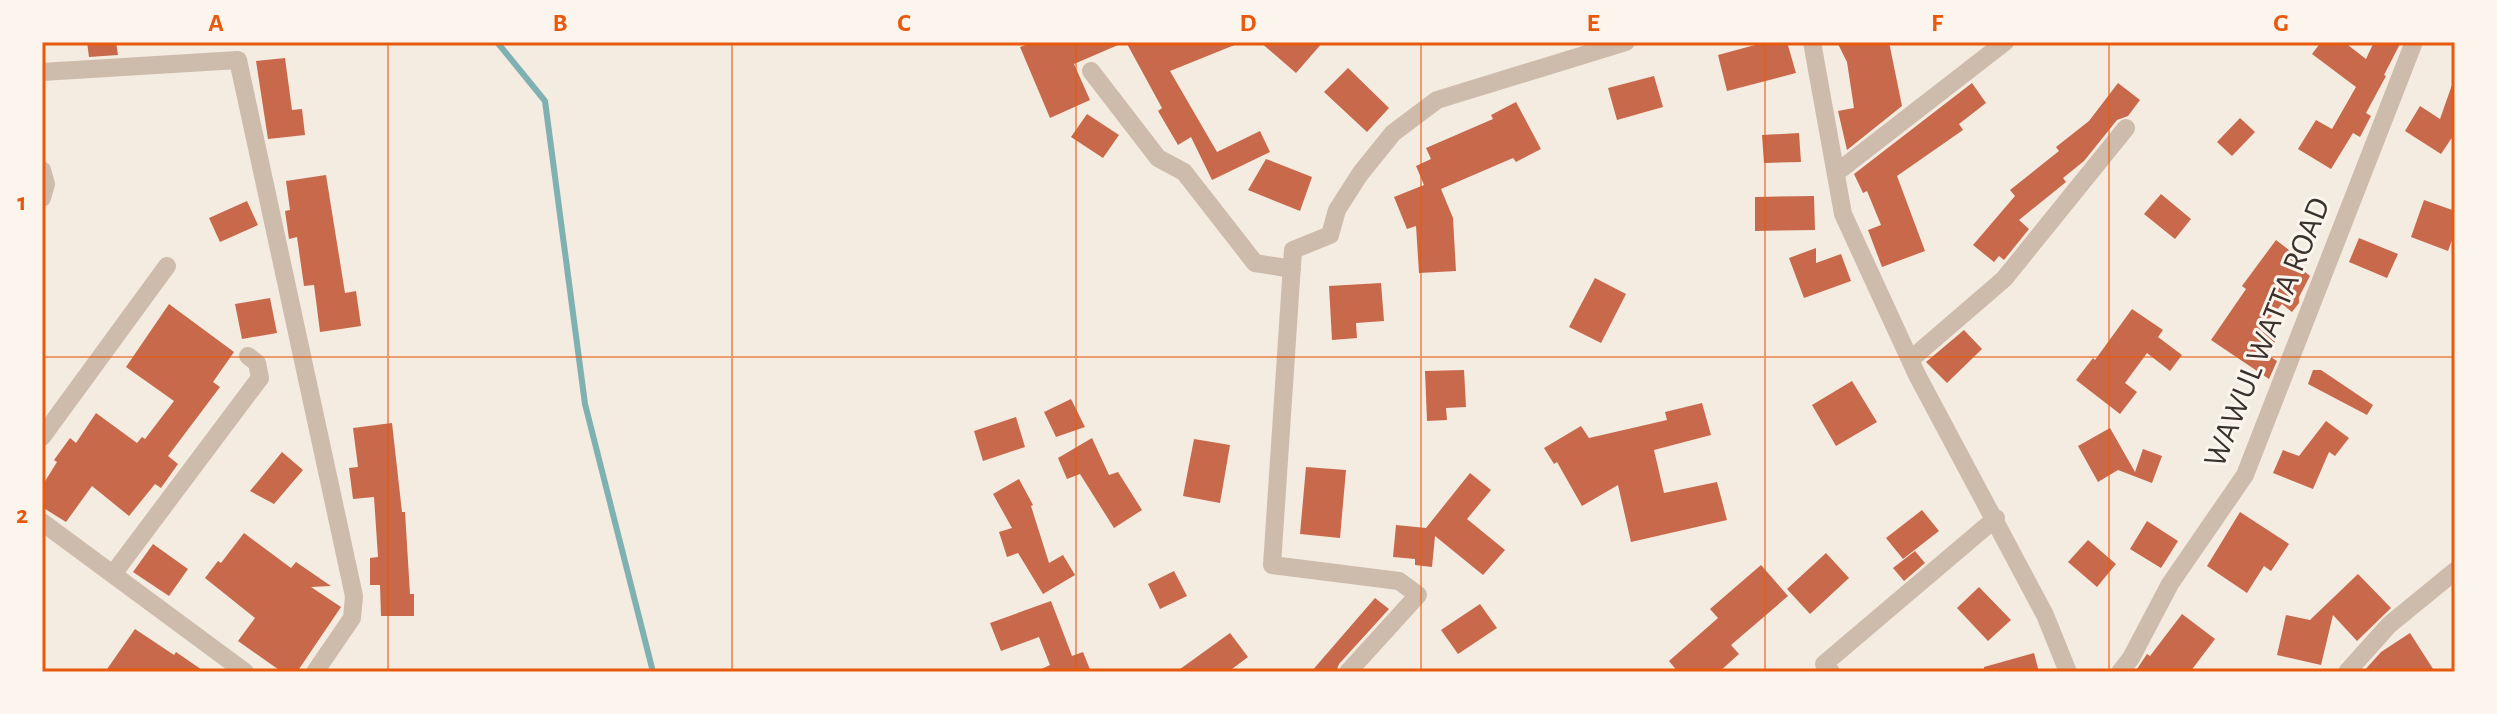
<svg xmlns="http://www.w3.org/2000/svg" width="2497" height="714" viewBox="0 0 2497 714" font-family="'Alegreya Sans',sans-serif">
<rect width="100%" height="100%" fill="#f4ebe1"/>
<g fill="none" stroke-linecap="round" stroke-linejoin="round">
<path stroke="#7fb0b2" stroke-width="6" d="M497,42L545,101L585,404L653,672"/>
</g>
<path fill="#c8694b" d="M87,42H116L118,55L89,57Z
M1034,42H1125L1074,64L1090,100L1050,118L1020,47Z
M1126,42H1242L1170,71L1217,152L1260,131L1270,152L1212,180L1191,137L1178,145L1158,111L1162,108Z
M1260,42H1323L1296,73Z
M1766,42H1787L1796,73L1727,91L1718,55Z
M1837,42H1889L1902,106L1847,150L1838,111L1854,108L1847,62Z
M2321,42H2344L2366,59L2374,42H2401L2384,75L2386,76L2366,113L2371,116L2360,137L2353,133L2331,169L2298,149L2316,120L2332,129L2356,87L2312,54Z
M285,58L292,110L302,109L305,135L268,139L256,61Z
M1348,68L1389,108L1367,132L1324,92Z
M1654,76L1663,107L1617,120L1608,88Z
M2453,82L2455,133L2441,154L2405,131L2420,106L2440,119Z
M1972,83L1986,103L1959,124L1963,130L1897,176L1925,251L1882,267L1868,230L1881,225L1867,191L1863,193L1854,174Z
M2118,83L2140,100L2128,116L2117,120L2084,161L2063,178L2066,182L2019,220L2029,229L2004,260L1999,256L1994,262L1973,245L2015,196L2010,190L2059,151L2056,147L2089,121Z
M1516,102L1541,149L1516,162L1513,158L1441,189L1453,218L1456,271L1419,273L1416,226L1407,229L1394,197L1424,185L1416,166L1431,159L1426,148L1493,119L1491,115Z
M1087,114L1119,135L1103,158L1071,137Z
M2240,118L2255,132L2232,156L2217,142Z
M1799,133L1801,162L1764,163L1762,135Z
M1266,159L1312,177L1300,211L1248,190Z
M326,175L345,293L356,291L361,326L320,332L314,285L304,286L297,237L289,239L285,211L290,210L286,181Z
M2161,194L2191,219L2175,239L2144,214Z
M1814,196L1815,230L1755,231V197Z
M2424,200L2455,211V232L2448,251L2411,237Z
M247,201L258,225L220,242L209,218Z
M2359,238L2398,254L2387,278L2349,262Z
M2276,240L2298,257L2294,263L2310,276L2299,297V303L2292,312L2282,304L2260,330L2276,340L2266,354L2277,361L2269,379L2211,340L2246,289L2242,286Z
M1816,248V263L1841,254L1851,281L1804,298L1789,258Z
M1595,278L1626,294L1601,343L1569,327Z
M1381,283L1384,321L1356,323L1357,338L1332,340L1329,286Z
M270,298L277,333L242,339L235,304Z
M169,304L234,352L213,382L220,387L168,456L178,464L161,488L155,484L129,516L92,486L66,522L42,507V486L57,462L54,460L70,438L76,443L96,413L137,443L142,437L145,439L174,401L126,367Z
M2132,309L2163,330L2158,337L2182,355L2170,371L2147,353L2125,383L2137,392L2120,414L2076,380L2093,358L2095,360Z
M1964,330L1982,349L1947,383L1926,362Z
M1464,370L1466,407L1446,408L1447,420L1427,421L1425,371Z
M2313,370H2321L2373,405L2367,415L2308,384Z
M1852,381L1877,422L1836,446L1812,405Z
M1071,399L1085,427L1056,437L1044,412Z
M1702,403L1711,435L1654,450L1664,493L1717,482L1727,520L1631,542L1618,485L1582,506L1557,462L1554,464L1544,448L1581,426L1589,438L1667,420L1665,412Z
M1016,417L1025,447L983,461L974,431Z
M2326,421L2349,438L2335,456L2329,452L2313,489L2273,473L2283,450L2299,456Z
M392,423L402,512H405L410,594H414V616H381L380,585H370V558L378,557L374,497L353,499L349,468L358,467L353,428Z
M2110,428L2135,472L2143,449L2162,456L2152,483L2118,470L2098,482L2078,446Z
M1092,438L1109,475L1118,472L1142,510L1114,528L1080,474L1067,479L1058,458Z
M1194,439L1230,445L1220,503L1183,496Z
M282,452L303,470L274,504L250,491Z
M1306,467L1346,470L1340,538L1300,534Z
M1470,473L1491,490L1467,519L1505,550L1483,575L1435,536L1432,567L1415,565V559L1393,557L1396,525L1426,528Z
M1019,479L1033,505L1031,506L1049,563L1063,555L1075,575L1043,594L1018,553L1007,557L999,532L1012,528L993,494Z
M1922,510L1939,531L1903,559L1886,538Z
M2240,512L2289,544L2271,571L2264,566L2247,593L2207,566Z
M2147,521L2178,541L2161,568L2130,549Z
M244,533L291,568L296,562L331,586L311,587L341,607L297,672H282L238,641L255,618L205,578L218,561L221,563Z
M2088,540L2116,564L2097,587L2068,562Z
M153,544L188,569L169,596L133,572Z
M1915,551L1925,563L1904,581L1893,568Z
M1826,553L1849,578L1810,614L1787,589Z
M1761,565L1788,596L1731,645L1739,654L1719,672H1678L1669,661L1718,618L1710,609Z
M1174,571L1187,596L1160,609L1148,584Z
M2358,574L2391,608L2357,641L2333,615L2321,665L2277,655L2286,615L2310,620Z
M1979,587L2011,620L1988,641L1957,608Z
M1375,598L1389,609L1339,664L1336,672H1311Z
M1051,601L1072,656L1083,652L1091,672H1035L1050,665L1039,637L1001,651L990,623Z
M1480,604L1497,628L1458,654L1441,630Z
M2182,614L2215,639L2190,672H2135L2147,654L2150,656Z
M135,629L174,655L176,652L205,672H105Z
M1230,633L1248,657L1228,672H1176Z
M2410,633L2435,672H2363L2381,652Z
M2034,653L2039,672H1984V667Z"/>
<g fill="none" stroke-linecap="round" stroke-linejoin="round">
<path stroke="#cdbbac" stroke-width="18" d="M1812,42L1843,214L1917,375L2045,615L2068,672
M1091,71L1158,158L1184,172L1255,263L1292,269
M42,72L238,60L354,596L352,618L315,672
M42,170L46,184L42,198
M1836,173L2005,42
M1910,360L2004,279L2126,128
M42,437L167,266
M42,522L245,672
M113,574L260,378L257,363L248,356
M1348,672L1418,595L1399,581L1272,565L1293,250L1330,235L1337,210L1360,174L1393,133L1437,100L1626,42
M1831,672L1824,664L1996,518
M2120,672L2131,658L2170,584L2245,475L2414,42
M2347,672L2389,625L2455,571"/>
</g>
<path fill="none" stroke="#e8590c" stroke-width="2" stroke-opacity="0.55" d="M388,42V672M732,42V672M1076,42V672M1421,42V672M1765,42V672M2109,42V672M42,357H2455"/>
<g text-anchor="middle" stroke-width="6" stroke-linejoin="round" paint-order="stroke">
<g font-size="32" fill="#3b302b" stroke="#fbf5ee">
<text transform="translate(2266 332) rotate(-68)" y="11">WAWUL WATTA ROAD</text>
</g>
</g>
<rect width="2497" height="714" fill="none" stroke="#fbf5ee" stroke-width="88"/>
<rect x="44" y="44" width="2409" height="626" fill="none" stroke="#e8590c" stroke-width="3"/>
<g font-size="26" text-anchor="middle" font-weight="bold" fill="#e8590c">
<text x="216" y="31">A</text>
<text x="560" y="31">B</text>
<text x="904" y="31">C</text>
<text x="1248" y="31">D</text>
<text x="1593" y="31">E</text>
<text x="1937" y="31">F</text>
<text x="2281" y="31">G</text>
<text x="22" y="210">1</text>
<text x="22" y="523">2</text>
</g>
</svg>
